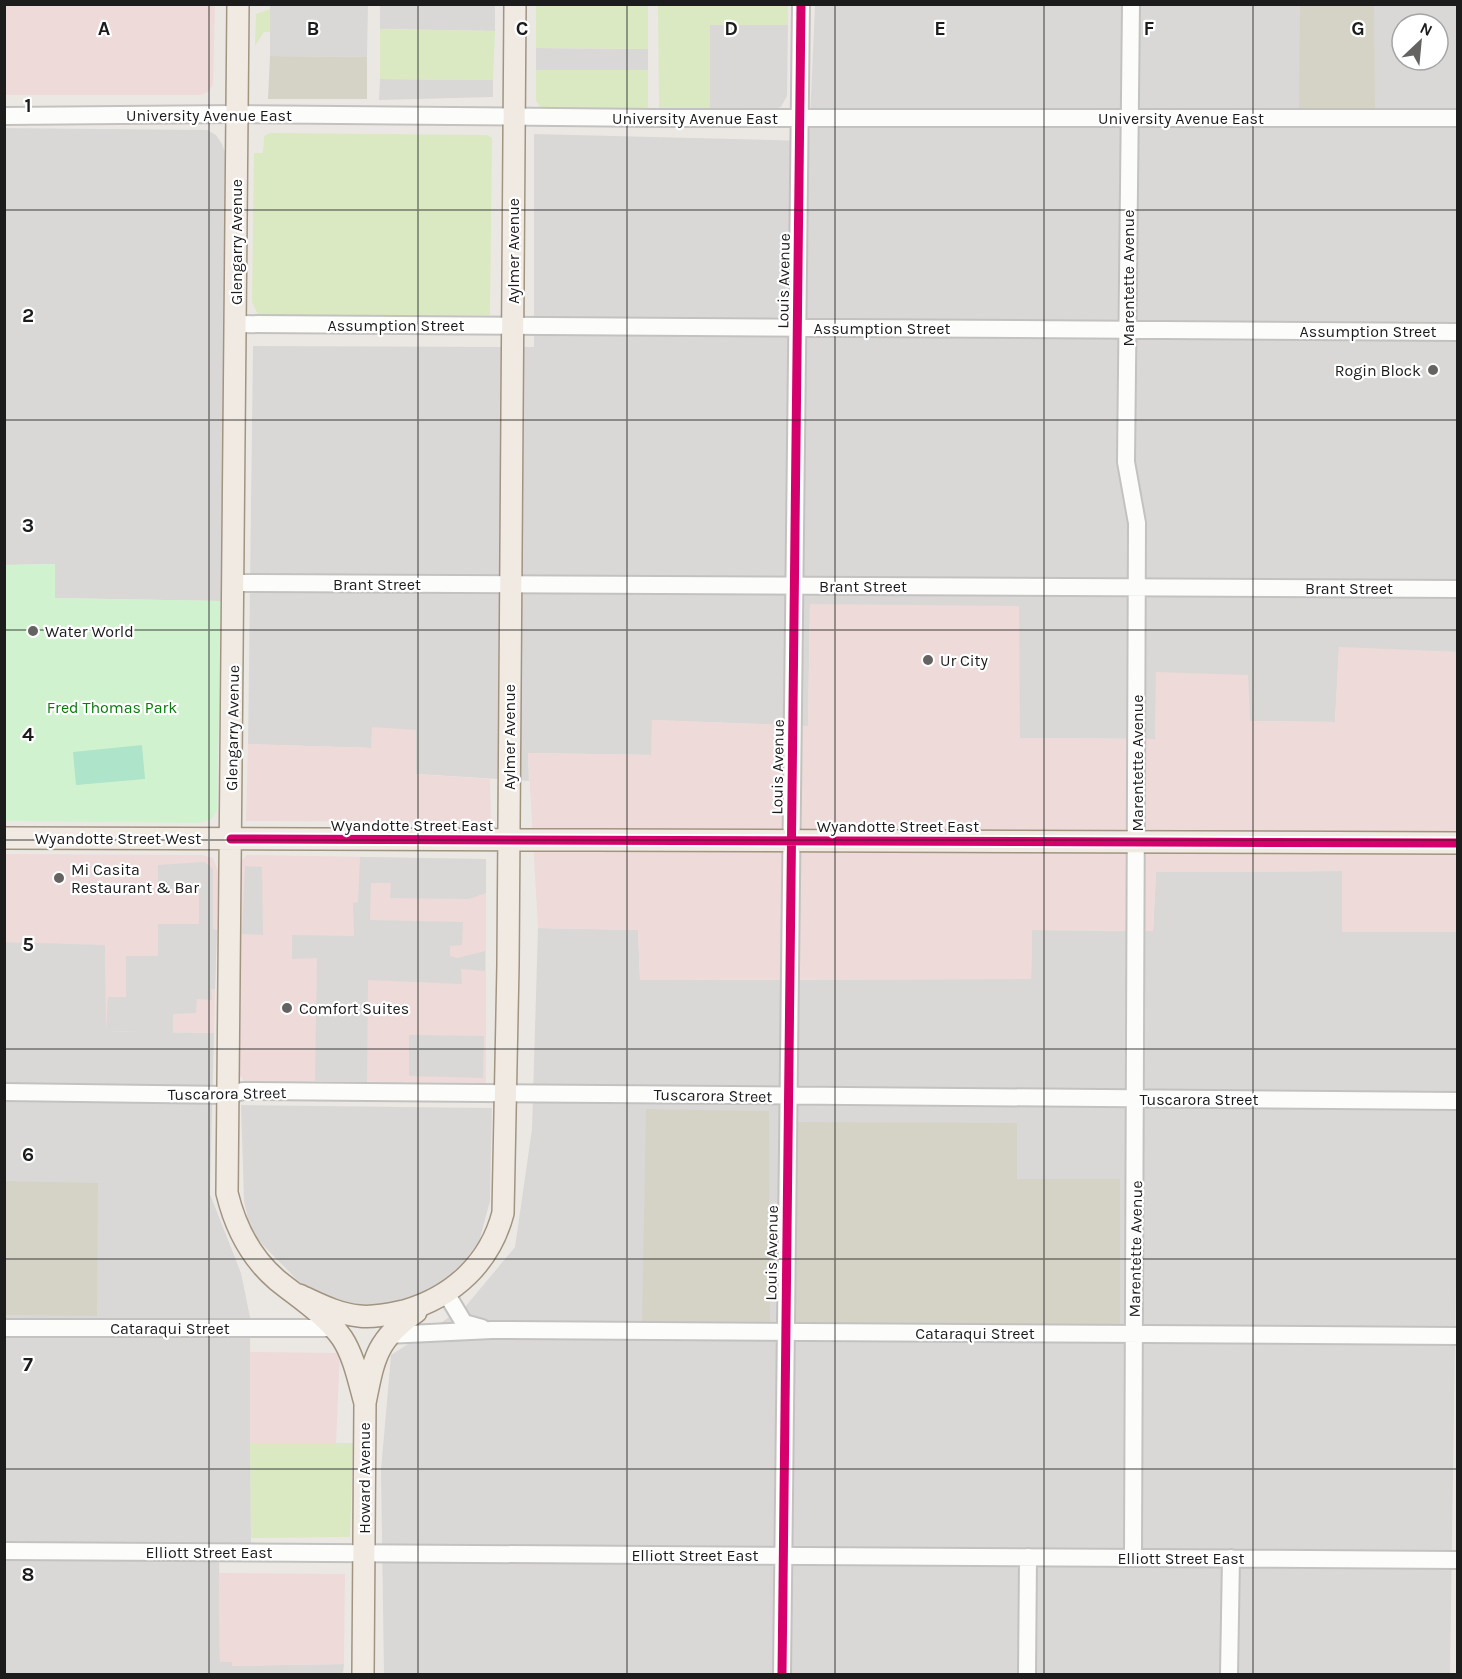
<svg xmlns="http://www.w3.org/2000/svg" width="1462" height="1679" viewBox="0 0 1462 1679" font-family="Karla,sans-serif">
<rect width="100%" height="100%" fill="#ebe8e4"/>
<path fill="#dad8d6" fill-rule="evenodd" d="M380,5H495V31L380,29Z
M815,5H1457V652L1339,648L1335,722L1249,721L1157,672L1155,739L1020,738L810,604L808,726L652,720V755L528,753L529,781L416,774V730L371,748L248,744L253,346L534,347V134L809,141ZM1402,24H1438V60H1402Z
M710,24L788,25L787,96L781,107L773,109H710Z
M536,48L648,49V70H536Z
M380,79L493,80V97L379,100Z
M4,128L207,130L216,135L222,144L225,152L221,601L54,598L55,564L5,565Z
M1343,871L1342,931L1457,932V1215L1450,1674H384L381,1470L391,1355L465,1307L515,1247L532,1129L538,928L638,930L640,980L1031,979L1032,930L1153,931L1156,872Z
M5,942L105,944L107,1031L214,1033L210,1194L241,1273L250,1317L251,1546H219L220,1666L344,1664L343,1674H5Z
M241,1105L492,1108L490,1201L479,1242L453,1276L429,1292L402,1304L349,1307L307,1290L251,1233L244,1201Z"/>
<path fill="#eedad9" d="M5,4L215,5L213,85L208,92L200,95H5Z
M810,604L1019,606L1020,738L1155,739L1156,672L1248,675L1250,721L1335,722L1339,647L1457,652V932H1342V871L1156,872L1153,931L1032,930L1031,979L640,980L638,930L538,928L528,753L651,755L652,720L808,726Z
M372,727L416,730V774L490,779L491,822L246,821L248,744L371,748Z
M5,854L202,855L213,858L218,871L214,1033L106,1031L105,945L5,942Z
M247,855L486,859V1083L316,1081L251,1087L243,1080L237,1070L238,864Z
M250,1352L340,1353L336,1445L250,1443Z
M219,1573L345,1574L344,1664L220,1666Z"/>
<path fill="#d9d8d6" d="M270,5H368L367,57L270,56Z
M69,129H92L88,139L92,140V160H18V139H69Z
M161,140H204V210L189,211V213L193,217L224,213V232L193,229L189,231V241L192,245L224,244V262L190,259V264L203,266V311L158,310Z
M414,347H431V392H413Z
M223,398V421L189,418L188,426L203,427L201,510L114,509L115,438L103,435L93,426L82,423L83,407L108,404H203Z
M360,857L486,859V893L469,899L390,898L391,883H371L370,920L463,922L462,945L450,946V956L457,958L485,951V971L461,969L462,984L368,980L367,1082L315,1081L317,958L292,959V935L354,936L353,903L358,902Z
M205,862L213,869V929L217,930L215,989H211L212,1000L197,999L196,1013L173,1014V1033L106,1031L108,997H126V956H158V924H199V890L158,889V865Z
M245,866L262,867L263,935L242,934Z
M409,1035L484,1036L483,1078L409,1076Z
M47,1343H97L96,1504H43Z
M52,1578L197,1579V1661L232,1662V1674H52Z"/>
<path fill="#d5d3c6" d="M1300,5H1374L1375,108L1299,110Z
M270,56L367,57V99H268Z
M646,1109L769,1111L770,1323L642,1324Z
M796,1122L1017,1123V1179H1120V1327L796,1326Z
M5,1181L98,1183L97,1316L5,1315Z"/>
<path fill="#dae9c1" d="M536,5H648V49L536,48Z
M658,5H788V25H710V109L659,108Z
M270,9V32H264L255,46L256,14Z
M380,29L495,31L493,80L380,79Z
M536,70H648V108H541L536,101Z
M270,133L487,135L492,138L490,315L264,317L258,315L252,302L254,153H263L264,136Z
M250,1443H353L350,1537L251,1538Z"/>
<path fill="#d1f2cf" d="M55,564V598L221,601L217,810L212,819L200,823L5,821L4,565Z"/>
<path fill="#aee4c9" d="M142,745L145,779L76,785L73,752Z"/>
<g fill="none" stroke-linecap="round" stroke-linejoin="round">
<g stroke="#c3c2c0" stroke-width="20">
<path id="minor" d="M1131,4L1126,462L1137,523L1133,1558
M4,116L237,114L654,118H1458
M235,324L1458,332
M233,583L1458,589
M4,1092L228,1095L243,1091L1458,1101
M446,1293L464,1323L482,1328
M4,1328H335
M387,1335L492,1330L1458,1336
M4,1551L1458,1560
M782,1674L801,4
M1027,1674L1028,1557
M1229,1674L1231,1558"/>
</g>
<g stroke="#a19481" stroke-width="24">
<path id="major" d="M238,4L227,1193C235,1226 250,1257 277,1280C299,1298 325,1314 342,1338C354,1356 359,1382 365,1403
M4,838L1458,843
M299,1295C319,1304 337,1314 359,1316C374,1318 390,1314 404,1311C453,1297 490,1263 503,1213L508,965L515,4
M363,1674L365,1403C374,1358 376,1340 416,1312"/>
</g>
<use href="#minor" stroke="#fcfcfb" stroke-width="16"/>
<use href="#major" stroke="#f0eae3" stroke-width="21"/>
<g stroke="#fff" stroke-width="13">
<path id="cycleway" d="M231,839L1458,843
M782,1674L801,4"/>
</g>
<use href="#cycleway" stroke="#d6006c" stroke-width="9"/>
</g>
<path fill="none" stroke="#1c1c1c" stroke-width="1.5" stroke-opacity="0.55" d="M209,4V1674M418,4V1674M627,4V1674M835,4V1674M1044,4V1674M1253,4V1674M4,210H1458M4,420H1458M4,630H1458M4,840H1458M4,1049H1458M4,1259H1458M4,1469H1458"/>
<g fill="#646362" stroke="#fff" stroke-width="2">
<circle cx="1433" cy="370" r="6"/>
<circle cx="33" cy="631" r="6"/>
<circle cx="928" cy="660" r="6"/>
<circle cx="59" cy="878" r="6"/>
<circle cx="287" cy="1008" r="6"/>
</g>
<g text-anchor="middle" stroke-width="4.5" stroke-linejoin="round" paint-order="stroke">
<g font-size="16" fill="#1c1c1c" stroke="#fff">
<text x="209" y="121">University Avenue East</text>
<text x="695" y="124">University Avenue East</text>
<text x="1181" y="124">University Avenue East</text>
<text transform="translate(236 242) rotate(-90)" y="6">Glengarry Avenue</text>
<text transform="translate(513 251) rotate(-90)" y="6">Aylmer Avenue</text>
<text transform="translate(1128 278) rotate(-90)" y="6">Marentette Avenue</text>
<text transform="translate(783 281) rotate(-89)" y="6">Louis Avenue</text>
<text x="396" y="331">Assumption Street</text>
<text x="882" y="334">Assumption Street</text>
<text x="1368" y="337">Assumption Street</text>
<text x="377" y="590">Brant Street</text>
<text x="863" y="592">Brant Street</text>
<text x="1349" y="594">Brant Street</text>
<text transform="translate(232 728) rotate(-89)" y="6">Glengarry Avenue</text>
<text transform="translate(509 737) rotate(-90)" y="6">Aylmer Avenue</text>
<text transform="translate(1137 763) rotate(-90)" y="6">Marentette Avenue</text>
<text transform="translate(777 767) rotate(-89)" y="6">Louis Avenue</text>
<text x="412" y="831">Wyandotte Street East</text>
<text x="898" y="832">Wyandotte Street East</text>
<text x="118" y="844">Wyandotte Street West</text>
<text transform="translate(227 1093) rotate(-1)" y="6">Tuscarora Street</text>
<text transform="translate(713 1095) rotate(1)" y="6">Tuscarora Street</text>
<text x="1199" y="1105">Tuscarora Street</text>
<text transform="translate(1135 1249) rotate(-89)" y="6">Marentette Avenue</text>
<text transform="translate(771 1253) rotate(-89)" y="6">Louis Avenue</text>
<text x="170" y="1334">Cataraqui Street</text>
<text x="975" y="1339">Cataraqui Street</text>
<text transform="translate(364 1478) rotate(-90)" y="6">Howard Avenue</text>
<text x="209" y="1558">Elliott Street East</text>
<text x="695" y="1561">Elliott Street East</text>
<text x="1181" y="1564">Elliott Street East</text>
</g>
<g font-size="16" fill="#1c1c1c" stroke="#fff" text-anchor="start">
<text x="1421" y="376" text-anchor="end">Rogin Block</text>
<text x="45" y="637">Water World</text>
<text x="940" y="666">Ur City</text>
<text x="71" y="875">Mi Casita<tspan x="71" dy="18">Restaurant &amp; Bar</tspan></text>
<text x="299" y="1014">Comfort Suites</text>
</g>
<g font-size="16" fill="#087c0a" stroke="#fff">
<text x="112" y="713">Fred Thomas Park</text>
</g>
</g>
<g font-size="20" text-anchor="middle" font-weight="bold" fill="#1c1c1c" stroke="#fff" stroke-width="4.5" stroke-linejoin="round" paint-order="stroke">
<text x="104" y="35">A</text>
<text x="313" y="35">B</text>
<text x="522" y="35">C</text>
<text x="731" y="35">D</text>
<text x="940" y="35">E</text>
<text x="1149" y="35">F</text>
<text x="1358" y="35">G</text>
<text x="28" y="112">1</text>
<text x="28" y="322">2</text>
<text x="28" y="532">3</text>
<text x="28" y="741">4</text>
<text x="28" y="951">5</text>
<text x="28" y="1161">6</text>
<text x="28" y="1371">7</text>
<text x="28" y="1581">8</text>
</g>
<rect width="1462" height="1679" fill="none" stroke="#1c1c1c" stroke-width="12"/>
<g transform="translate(1420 42) rotate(26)"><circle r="28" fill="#ffffff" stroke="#a4a4a4" stroke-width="1.5"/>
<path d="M0-4.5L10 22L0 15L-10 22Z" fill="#646362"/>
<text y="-9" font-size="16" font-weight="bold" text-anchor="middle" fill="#1c1c1c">N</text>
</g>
</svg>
